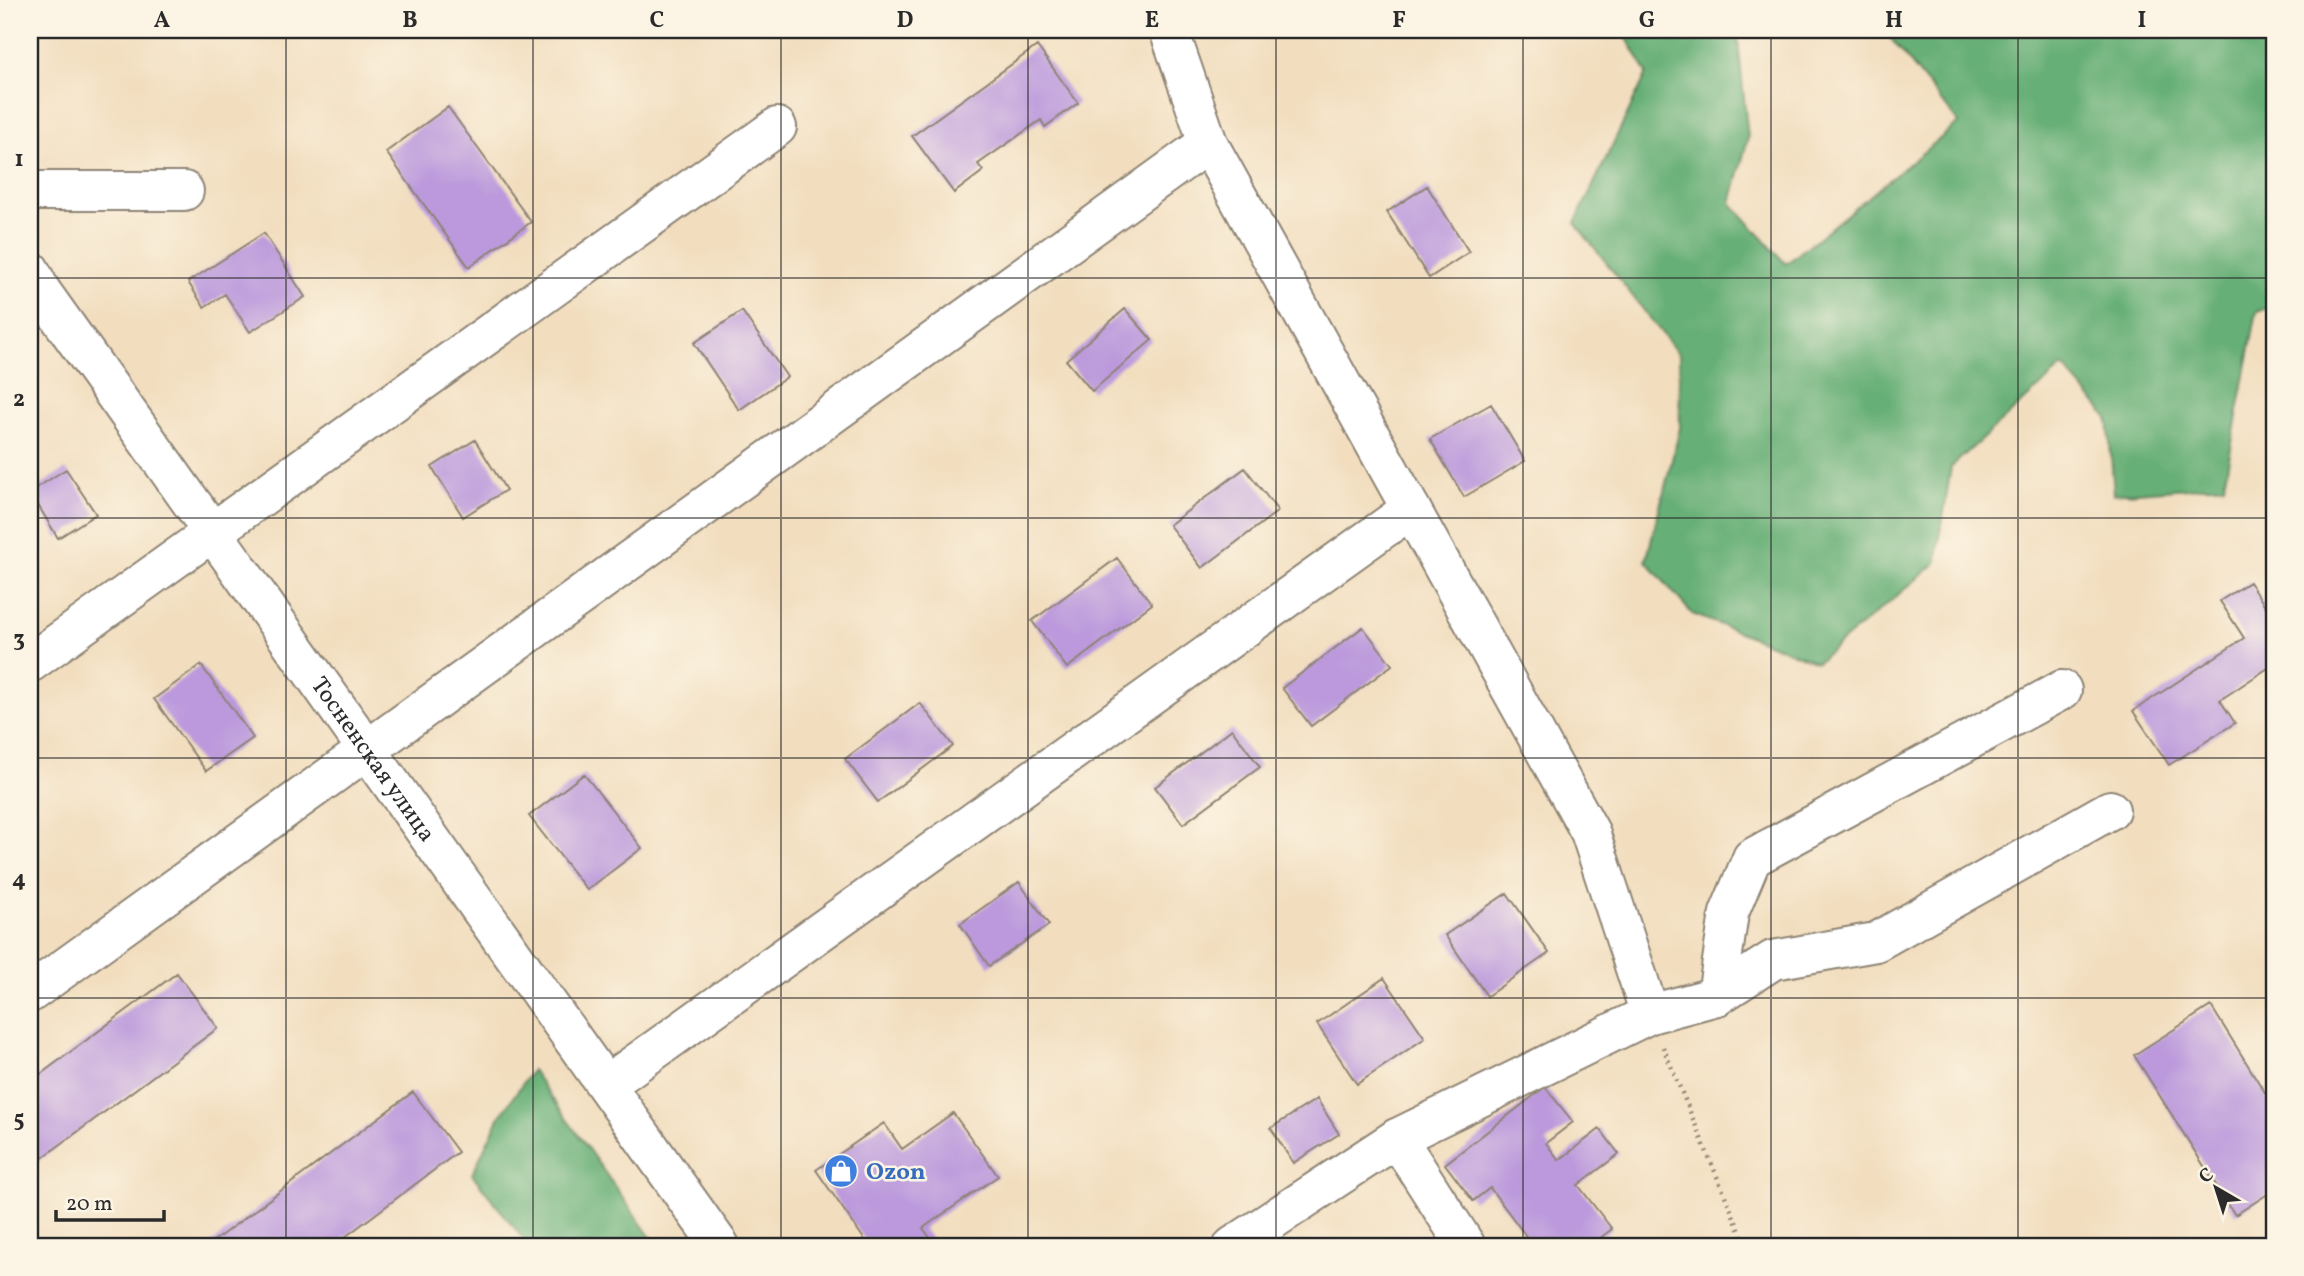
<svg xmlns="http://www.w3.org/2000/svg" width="2304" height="1276" viewBox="0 0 2304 1276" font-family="Vollkorn,serif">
<rect width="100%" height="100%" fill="#fcf5e5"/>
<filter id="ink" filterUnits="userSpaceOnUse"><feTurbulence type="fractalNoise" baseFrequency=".0143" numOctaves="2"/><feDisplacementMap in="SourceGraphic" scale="14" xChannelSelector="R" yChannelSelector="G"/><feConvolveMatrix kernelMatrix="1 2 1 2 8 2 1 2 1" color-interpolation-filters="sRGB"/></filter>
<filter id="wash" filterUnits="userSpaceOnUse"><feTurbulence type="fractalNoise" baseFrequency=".00686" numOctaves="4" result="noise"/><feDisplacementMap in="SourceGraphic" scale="28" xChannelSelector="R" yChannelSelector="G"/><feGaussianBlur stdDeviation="1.57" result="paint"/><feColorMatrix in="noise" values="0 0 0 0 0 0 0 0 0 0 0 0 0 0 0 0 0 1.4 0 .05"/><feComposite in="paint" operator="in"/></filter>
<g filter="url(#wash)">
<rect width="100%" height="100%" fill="#f2debf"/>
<path fill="#66af76" stroke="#486d50" stroke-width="2" d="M1622,30H1737L1748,138L1731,203L1786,264L1959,123L1884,30H2274V307L2257,311L2224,485L2114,494L2108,418L2063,366L1951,467L1936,563L1817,662L1692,614L1646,561L1680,428L1679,355L1575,223L1647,73Z
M532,1070L657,1246H529L472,1174L500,1116Z"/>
<g id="blocks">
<path fill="#bb99dc" d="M1037,46L1078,103L1045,127L1041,120L978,164L983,171L954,193L912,136Z
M448,107L531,222L469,267L386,152Z
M1427,186L1469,252L1429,278L1387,212Z
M264,233L305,297L250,332L225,294L204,307L188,282Z
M1125,309L1152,340L1092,391L1066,360Z
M742,311L787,377L739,410L694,343Z
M1491,404L1525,461L1464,497L1430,439Z
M475,440L506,490L463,517L432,467Z
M1245,468L1278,511L1202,568L1169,525Z
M66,469L96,514L58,538L30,492Z
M1117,558L1152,604L1067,668L1032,621Z
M2249,582L2274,619V664L2220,700L2235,723L2169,765L2133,711L2244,638L2220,601Z
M1363,627L1392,665L1311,726L1282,688Z
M201,665L253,738L206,771L154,699Z
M920,703L953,746L878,802L845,759Z
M1232,729L1260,767L1183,824L1155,787Z
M584,774L642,848L587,890L529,816Z
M1019,882L1049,925L989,966L960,924Z
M1507,893L1549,953L1487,996L1445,935Z
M177,973L218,1028L30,1167V1082Z
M1384,978L1425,1038L1357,1084L1317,1024Z
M2211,1006L2274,1107V1190L2235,1215L2134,1055Z
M1545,1087L1573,1122L1546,1143L1559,1160L1600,1129L1619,1154L1578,1185L1612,1229L1590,1246H1512L1526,1236L1490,1188L1473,1201L1445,1164Z
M413,1092L458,1152L333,1246H207Z
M1317,1099L1339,1134L1293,1163L1271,1128Z
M953,1113L998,1176L923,1228L936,1246H869L816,1170L884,1123L902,1149Z
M516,1238L521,1246H504Z"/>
</g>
</g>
<g filter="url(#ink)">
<use href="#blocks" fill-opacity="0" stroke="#8e8475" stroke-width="2"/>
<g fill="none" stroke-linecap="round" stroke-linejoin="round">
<g stroke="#8e8475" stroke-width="42">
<g id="minor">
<path d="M1169,30L1208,143L1590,832L1650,1014"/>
<path d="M30,191H184"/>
<path id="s1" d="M30,270L41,291L720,1246"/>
<path d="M30,663L777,127"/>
<path d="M30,993L1208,143"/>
<path d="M1717,996L1729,913L1752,858L2062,690"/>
<path d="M606,1085L1411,509"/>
<path d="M1397,1138L1466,1246"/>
<path d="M1233,1246L1397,1138L1650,1014L1717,996L1773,960L1876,942L2110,810"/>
</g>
</g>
<path stroke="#8e8475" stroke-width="4.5" stroke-dasharray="2 5" stroke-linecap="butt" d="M1663,1047L1746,1246"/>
<use href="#minor" stroke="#fff" stroke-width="38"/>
</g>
</g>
<path fill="none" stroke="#2b2b2b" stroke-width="2" stroke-opacity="0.55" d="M286,30V1246M533,30V1246M781,30V1246M1028,30V1246M1276,30V1246M1523,30V1246M1771,30V1246M2018,30V1246M30,278H2274M30,518H2274M30,758H2274M30,998H2274"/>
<defs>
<g id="shop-disc" transform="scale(1.75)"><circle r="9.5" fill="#3f7fe0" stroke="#fcf5e5"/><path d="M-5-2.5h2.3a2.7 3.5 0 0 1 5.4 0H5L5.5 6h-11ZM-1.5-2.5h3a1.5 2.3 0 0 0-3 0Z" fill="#fff"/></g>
</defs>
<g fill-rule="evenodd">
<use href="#shop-disc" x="841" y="1171"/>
</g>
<g text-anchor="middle" stroke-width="5" stroke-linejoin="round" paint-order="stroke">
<g font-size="24" fill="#2b2b2b" stroke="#fcf5e5">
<text dy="8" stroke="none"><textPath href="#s1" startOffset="598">Тосненская улица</textPath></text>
</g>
<g font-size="24" font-weight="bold" fill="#366cbe" stroke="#fcf5e5" text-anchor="start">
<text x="866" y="1179">Ozon</text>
</g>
</g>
<rect width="2304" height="1276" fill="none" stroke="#fcf5e5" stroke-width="77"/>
<g transform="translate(2216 1188) rotate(321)" stroke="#fcf5e5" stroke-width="5" paint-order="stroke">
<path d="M0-5L12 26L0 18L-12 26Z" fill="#2b2b2b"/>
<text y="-10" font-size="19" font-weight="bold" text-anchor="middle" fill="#2b2b2b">С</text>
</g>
<path d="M56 1210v10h108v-10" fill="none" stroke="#2b2b2b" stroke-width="3.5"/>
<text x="66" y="1210" font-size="21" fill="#2b2b2b" stroke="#fcf5e5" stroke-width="5" paint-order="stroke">20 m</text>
<rect x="38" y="38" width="2228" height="1200" fill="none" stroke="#2b2b2b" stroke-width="2.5"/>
<g font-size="23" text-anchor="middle" font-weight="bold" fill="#2b2b2b">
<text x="162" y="27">A</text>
<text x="410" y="27">B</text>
<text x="657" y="27">C</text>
<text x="905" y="27">D</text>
<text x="1152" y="27">E</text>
<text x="1399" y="27">F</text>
<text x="1647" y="27">G</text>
<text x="1894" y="27">H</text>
<text x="2142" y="27">I</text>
<text x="19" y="166">1</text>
<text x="19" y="406">2</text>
<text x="19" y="646">3</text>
<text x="19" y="886">4</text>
<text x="19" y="1126">5</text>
</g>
</svg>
